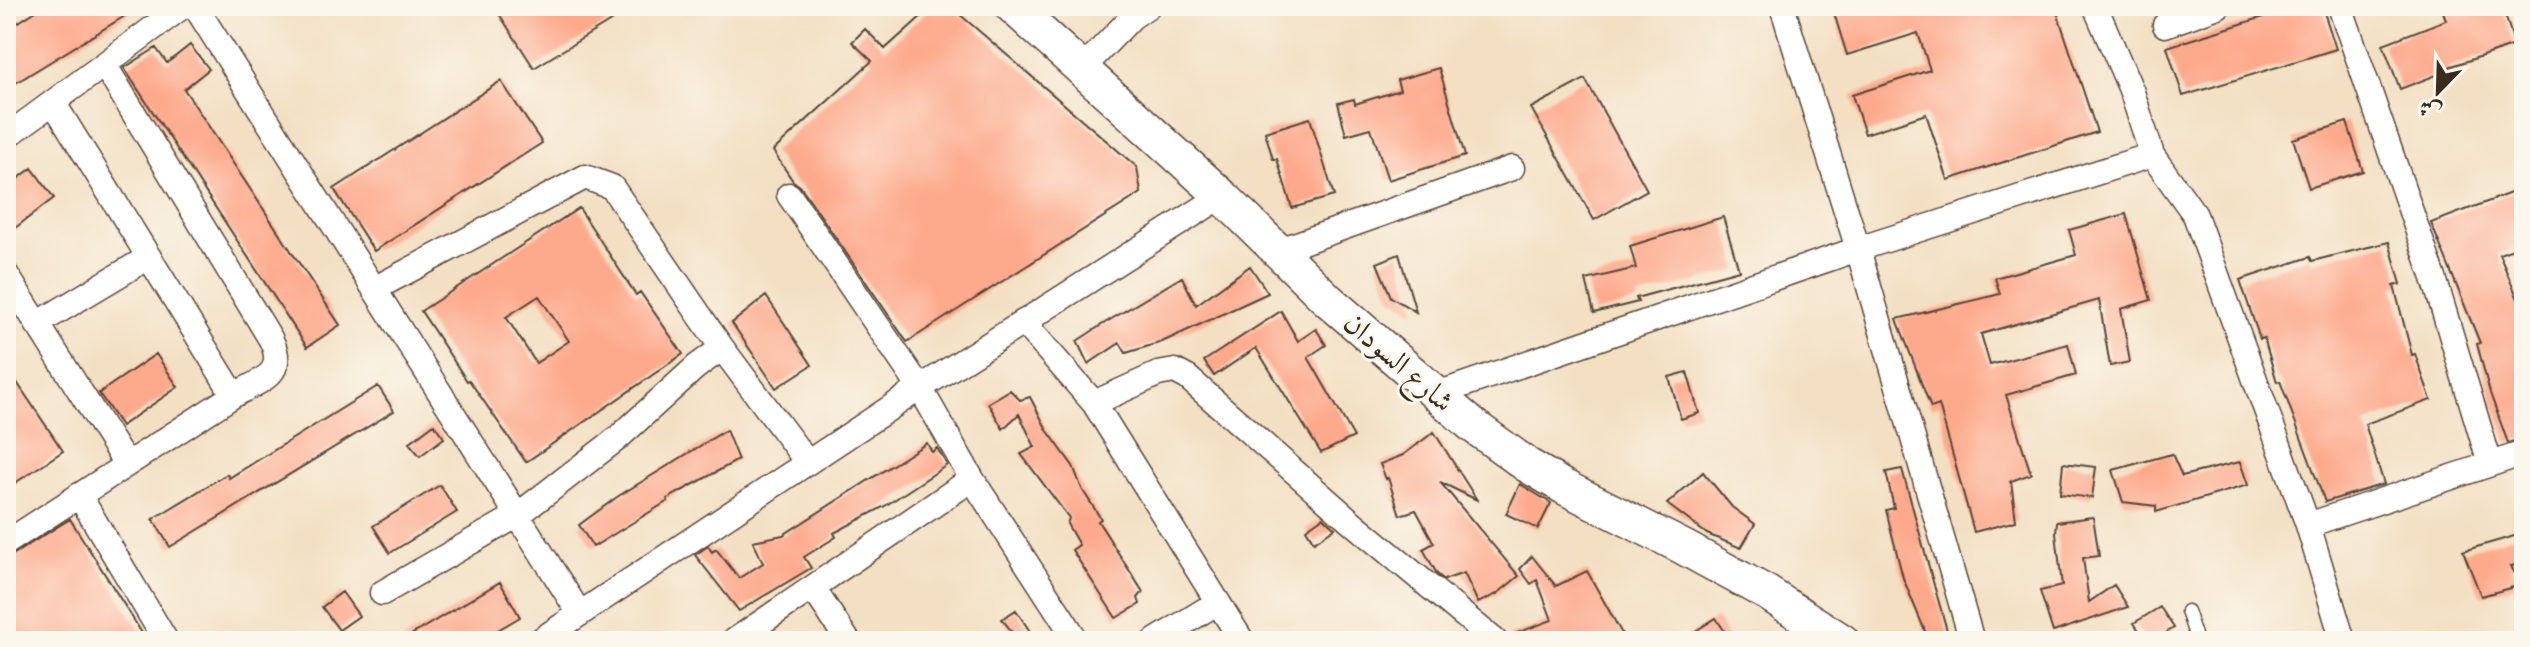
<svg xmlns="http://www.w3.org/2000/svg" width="2530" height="647" viewBox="0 0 2530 647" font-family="'Libre Bodoni',Amiri,serif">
<rect width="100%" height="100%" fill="#fbf7ec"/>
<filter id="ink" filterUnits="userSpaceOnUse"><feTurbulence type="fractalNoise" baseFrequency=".0125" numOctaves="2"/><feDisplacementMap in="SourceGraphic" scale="16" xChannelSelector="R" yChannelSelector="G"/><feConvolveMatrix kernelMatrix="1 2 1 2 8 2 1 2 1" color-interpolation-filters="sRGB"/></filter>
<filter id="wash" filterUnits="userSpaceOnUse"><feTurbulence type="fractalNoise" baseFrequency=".006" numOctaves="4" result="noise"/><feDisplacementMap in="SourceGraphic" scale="32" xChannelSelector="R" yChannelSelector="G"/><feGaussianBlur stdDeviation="1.8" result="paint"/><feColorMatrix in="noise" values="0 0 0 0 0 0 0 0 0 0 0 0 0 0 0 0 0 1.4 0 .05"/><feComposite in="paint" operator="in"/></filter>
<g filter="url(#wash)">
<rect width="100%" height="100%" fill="#f3dfc2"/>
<g id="blocks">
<path fill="#fda98b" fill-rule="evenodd" d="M44,6H141L6,89V30Z
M494,6H635L534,68Z
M933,6H950L1137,167L1141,193L907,342L801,187L793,181L773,151L872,61L852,42L865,29L885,49Z
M1845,6H2055L2097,132L1948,180L1926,114L1865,134L1852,95L1930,70L1918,33L1847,55L1833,10Z
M2299,6H2322L2336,49L2183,96L2167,47Z
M2441,6H2502L2515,45L2449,67L2450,70L2400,89L2383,44L2446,20Z
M190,45L209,69L184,89L340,325L307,347L124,68L156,48L167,63Z
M1439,68L1465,156L1388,180L1371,128L1346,135L1338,103L1354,99L1355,104L1400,90L1397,80Z
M1585,79L1647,190L1594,220L1531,108Z
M501,81L542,143L374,251L334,189Z
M1310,118L1334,196L1292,208L1277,159H1273L1265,132Z
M2347,122L2363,171L2309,188L2293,139Z
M32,168L54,198L6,235V188Z
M2524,188V245L2499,254L2524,313V438L2508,443L2490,393L2477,344L2480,343L2431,223Z
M579,208L636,295L640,292L683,354L526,462L469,380L467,381L421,311ZM539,296L569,341L536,363L506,317Z
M2126,214L2151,300L2121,309L2130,362L2110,366L2099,300L1981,334L1990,365L2068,344L2076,375L2006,395L2031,474L2011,481L2016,521L1974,532L1939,405L1931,408L1897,319L2000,294L1995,278L2076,255L2069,230Z
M1723,217L1739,270L1636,298L1638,302L1594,313L1586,280L1636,268L1630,246Z
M2389,242L2401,284L2394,286L2412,355L2415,354L2431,400L2365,424L2384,484L2325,502L2280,381L2277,382L2264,338L2260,339L2240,280L2310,257L2312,261Z
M1399,254L1416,312L1391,297L1377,263Z
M1250,266L1268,293L1162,342L1126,353L1120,343L1088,364L1077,341L1103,324L1182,277L1196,305Z
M766,296L812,365L776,388L732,323Z
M1281,311L1298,341L1316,329L1326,345L1308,357L1354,437L1321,453L1256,348L1214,376L1204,361Z
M156,354L178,387L121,426L99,393Z
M6,366L63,451L6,489Z
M1687,372L1699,413L1681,419L1669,377Z
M378,386L394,411L170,547L153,519L227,474L229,478Z
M1010,390L1020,400L1030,397L1047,430L1073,466L1082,489L1101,519L1098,521L1143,592L1138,598L1140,604L1116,618L1072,550L1079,545L1067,524L1069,518L1021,454L1035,447L1019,414L1003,429L988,403Z
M434,424L444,438L420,456L409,443Z
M726,430L738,460L667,499L668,501L593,547L579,525L617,497Z
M1434,432L1477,500L1440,482L1519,576L1497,594L1478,603L1464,573L1444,580L1437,574L1423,549L1434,543L1416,510L1400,515L1388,478L1386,479L1380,464L1403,455Z
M927,443L932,452L937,448L947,465L885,506L834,533L836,537L804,557L811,568L739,611L695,555L708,546L712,552L716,549L739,578L763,563L753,541L783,535Z
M2172,454L2182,476L2240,462L2248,485L2156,512V506L2123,502L2113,470Z
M2063,463L2096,467L2092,498L2060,494Z
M1902,469L1932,578L1950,641H1929L1903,578L1886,510L1894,508L1886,472Z
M1703,472L1732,507L1755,524L1741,548L1707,534L1667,504Z
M1520,484L1551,503L1538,529L1506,514Z
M440,485L457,512L390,553L373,526Z
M1323,517L1335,528L1314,542L1306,529Z
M2093,517L2099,556L2083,558L2089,602L2114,585L2128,607L2053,632L2040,591L2062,586L2056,533L2057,522Z
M70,519L147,641H6V559Z
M2521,534L2524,563L2511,566L2521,585L2481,596L2463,551Z
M1532,556L1556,586L1587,571L1626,641H1510L1509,636L1552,620L1537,580L1531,584L1520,569Z
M500,582L520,617L479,641H401Z
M342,592L359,616L339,630L322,607Z
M2160,607L2174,628L2153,641H2146L2134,623Z
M1016,610L1031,633L1019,641L1002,619Z
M1716,618L1731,641H1680Z"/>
</g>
</g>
<g filter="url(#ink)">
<use href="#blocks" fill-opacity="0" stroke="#574537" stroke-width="2"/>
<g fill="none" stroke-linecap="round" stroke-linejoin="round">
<g stroke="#574537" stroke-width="15">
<path id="lane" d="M2187,611L2197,641"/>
</g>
<g stroke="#574537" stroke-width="27">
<path id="street" d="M195,6L580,614
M1782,6L1858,249L1972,641
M2095,6L2132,92L2152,155L2195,215L2308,525L2343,641
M2340,6L2434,278L2490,464
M2165,25L2218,6
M1082,69L1132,17L1148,6
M53,102L234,395
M6,137L183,6
M789,195L920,388L972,479L1077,641
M1277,251L1512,168
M6,274L126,464
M374,289L585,177L612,187L722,348L807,462
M1023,322L1094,403L1242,641
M37,324L149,257
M1437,394L1858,249L2152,155
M1094,403L1158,374L1175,371L1188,378L1354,524L1495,641
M79,495L166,641
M2308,525L2524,453
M6,543L234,395C261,380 289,374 270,338L104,64
M813,588L848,641
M382,593L518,515L618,438L696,367L722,348
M539,641L920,388L1222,196
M734,641L972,479
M1155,641L1218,602"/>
</g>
<g stroke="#574537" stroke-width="37">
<path id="secondary" d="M1012,6L1222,196L1327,299L1471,424L1527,465L1564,487L1683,547L1767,593L1842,641"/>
</g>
<use href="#lane" stroke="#fff" stroke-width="12"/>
<use href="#street" stroke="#fff" stroke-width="24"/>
<use href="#secondary" stroke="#fff" stroke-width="34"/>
</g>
</g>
<g text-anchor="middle" stroke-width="6" stroke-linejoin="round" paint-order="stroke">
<g font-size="30" fill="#3b2a1e" stroke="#fbf7ec">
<text transform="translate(1399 362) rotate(41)" y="10">شارع السودان</text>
</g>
</g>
<rect width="2530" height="647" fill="none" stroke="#fbf7ec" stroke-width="32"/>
<g transform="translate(2438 92) rotate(203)" stroke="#fbf7ec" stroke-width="6" paint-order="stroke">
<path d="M0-6L14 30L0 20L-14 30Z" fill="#3b2a1e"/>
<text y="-12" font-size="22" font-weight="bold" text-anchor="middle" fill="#3b2a1e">ش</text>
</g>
</svg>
